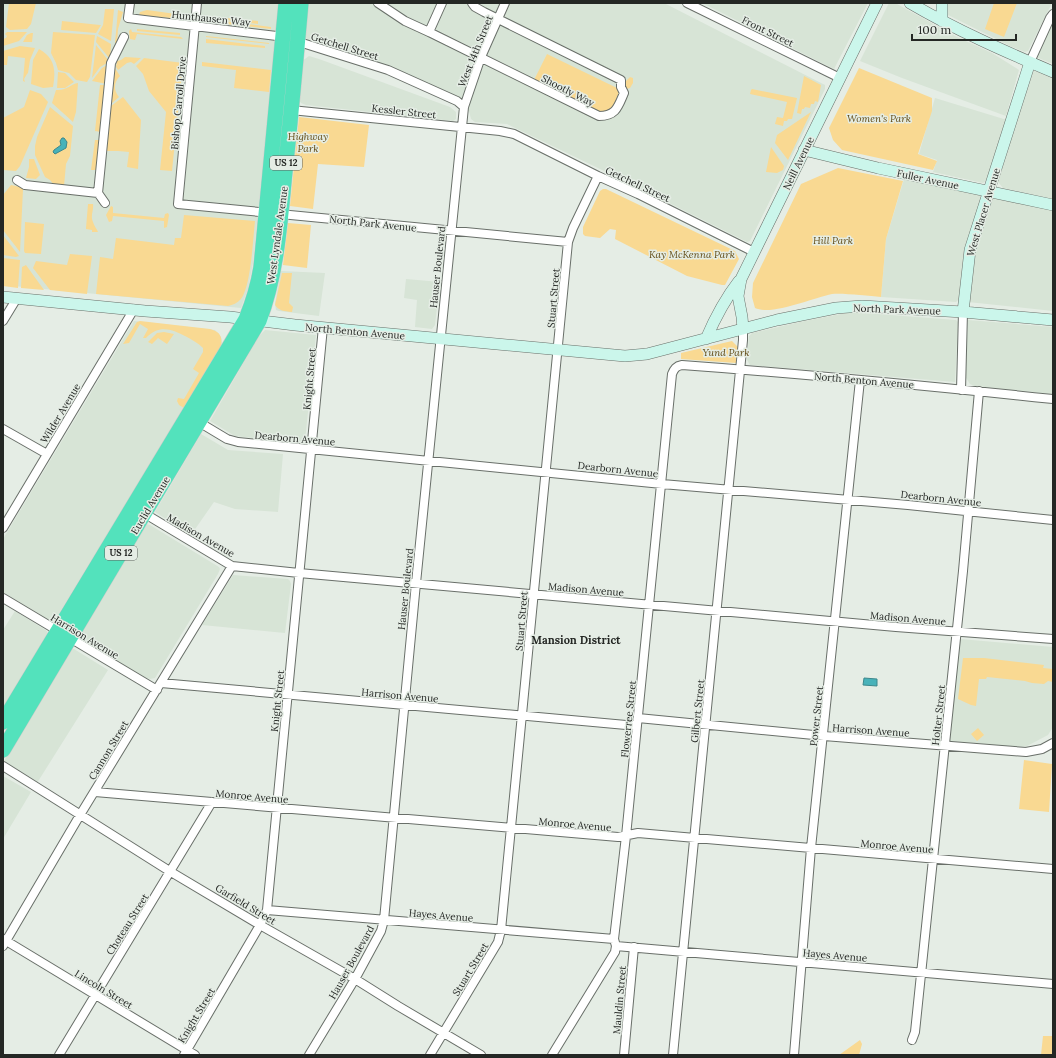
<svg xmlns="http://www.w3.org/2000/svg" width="1056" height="1058" viewBox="0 0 1056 1058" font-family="Lora,serif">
<rect width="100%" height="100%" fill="#e5ede5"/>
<path fill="#d7e4d6" d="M3,3H279L253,263L248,289L241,308L3,285Z
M307,3H664L825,85V89L750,241L747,242L631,184L507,124L475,122L471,119L469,111L458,98L395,68L307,39L304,35Z
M702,3H868L834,69Z
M889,3L897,4L957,37L992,53L1019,70L1006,116L902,78L860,61Z
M945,3H1052L1028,51L1025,52L1010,46L946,14Z
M1053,18V64L1036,57Z
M309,56L319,59L450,107L456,112V119L453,121L306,105L301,103L297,98L302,61Z
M1033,71L1041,72L1044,75L1053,78V199L1003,188L998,182L1031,72Z
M935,98L1007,120L987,180L983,183L933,172L937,160L919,154Z
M904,179L978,194L980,196L981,198L964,251L959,299L956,302L881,297L886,239Z
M993,198L1053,210V311L968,302L974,255Z
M281,271L325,273L319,316L279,311L276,310L275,303Z
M406,279L440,282L435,325L432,329L415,327L417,300L404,298Z
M851,312L956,320L958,322L955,382L750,365L747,360L749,336L752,333L800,322Z
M968,320L1053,327V394L974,386L970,384L965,376Z
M134,321L215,330L221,337L222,343L220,349L55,620L51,621L3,592V539Z
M265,330L316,335L305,441L303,443L235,436L210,421L259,336Z
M201,434L228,450L283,454L278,512L235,509L214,502L191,535L155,512Z
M146,524L150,525L219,567L220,569L218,574L155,678L150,679L145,678L83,641L80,638V634Z
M233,575L288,579L290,581L291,584L285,633L202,625Z
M15,611L47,631V634L3,707V630Z
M960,639L1053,647V727L1048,735L1027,746L1019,747L950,741Z
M71,649H74L108,670L37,783L5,764L4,761Z
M3,776L31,792L3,839Z"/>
<path fill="#f9d992" d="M9,3H36L31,24L27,29L10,30L6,27Z
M994,3H1017L1004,37L985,29Z
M105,9H114L111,41L98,34L103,25Z
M118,10L123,12L118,29L117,44L115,43Z
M147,10L183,15L182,19L139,15L140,12Z
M206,16L258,21V24L208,18Z
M208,19L271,27V29L208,22Z
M62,21L100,25H101L96,33L61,30Z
M131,29L132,32L181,37L183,39L137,34L135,40L130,39L129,31Z
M137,29L180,33V35L137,31Z
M7,32H27L19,41L3,46V39L6,38L7,36L5,34Z
M53,32L95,35L90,77L87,82L76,80L69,73L58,70L56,63L51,53Z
M31,33H33L32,42H23L27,35Z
M97,36L111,44L110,59L96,42Z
M206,36L269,43V44L206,37Z
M206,39L265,46V48L206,43Z
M96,45L108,60L107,63L100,67L92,78Z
M20,46L35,48L30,60L28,73L27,74L24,79L25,82L23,81L25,58L8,56L7,65H3V51Z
M39,49C55,58 56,70 53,87L43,88L31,84L33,60Z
M547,54L617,88L619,92L612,110L600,113L534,80Z
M125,57L141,58L134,64L131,62L127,63L118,70L116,67L117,61L121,60Z
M144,58L183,63L172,171L160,170L166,112L149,91L143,74L136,66Z
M202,62L271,70L269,92L234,88L236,70L202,66Z
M107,65V84L92,81L102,68Z
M115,68L120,76C114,82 113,90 119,97L111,104Z
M859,68L932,98V111L918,154L937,161L933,170L842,150L833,140L829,128Z
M58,72L65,73L74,82L65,88H57Z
M804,76L821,85L818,102L815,101L814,104H811L810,108L805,107L804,109H802L801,114L797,113Z
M630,77L633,78V83L630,88L626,89L625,82Z
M78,83L76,112L73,122L52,103L56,90C67,91 70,84 78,83Z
M100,85H106L101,132L95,131Z
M752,89L797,98L792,119H788L787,121H784L783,126L775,124L777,117L783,118L787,102L750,94L751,90Z
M30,90L41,94L48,102L20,166L16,171L3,170V118L24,107Z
M123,97L141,120L138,169L127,167L129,152L118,151H106L111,106Z
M50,107L73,126L70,156L66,164L64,186H55L50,180L45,177L35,155V146L37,137Z
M811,112L788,160L775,143L777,135Z
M299,117L369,125L364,167L318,164L313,209L290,206Z
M95,140H101L97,170H91Z
M771,147L784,166L783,170L777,173L766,172Z
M29,159H34L40,175L36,179L26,178L29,167Z
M838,168L903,181L886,239L881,297C868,296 844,293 832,294C812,298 772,316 755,308L752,297L753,283L801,184Z
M11,185L20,187L23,189L20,252L3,230V195Z
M603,189H606L735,251L739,259L725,285H722L687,276L615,239L616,230L610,229L600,238L585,236L583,234V227L600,191Z
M88,204H93C94,210 90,216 93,222C94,226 97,229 98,232H92V230L86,229V228Z
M111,206L113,207V213L164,218L165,214L168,213L169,215L167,227L164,228V221L113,216L112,221L109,222L106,215Z
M184,215L255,221C253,239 251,286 241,299C237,303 233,305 228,306L96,294L100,257L113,259L116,238L174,245L175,238H181Z
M25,222L44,224L41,254L25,253L24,251Z
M288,223L311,225L307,268L283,265Z
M3,235L19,256L16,257L3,255Z
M70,254L92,256L87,294L50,290L33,268L36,261L67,265Z
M3,258L20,260L18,288L3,286Z
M26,265L44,290L21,288L22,267Z
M282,273H292L289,303L293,307L292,312C284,311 279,311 275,305Z
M140,321L210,329C222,332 223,339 220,349L184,408L179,405L177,401L178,398L184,399L199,373L193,369L203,352V348C198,343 192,340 187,337C172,329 159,324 146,338H143L148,329L140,324L129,343L123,344L137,322Z
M164,332L174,334L167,344L158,338L152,344L148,342L157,333Z
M732,341L738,347L736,363L681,359V353Z
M963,658H984L1044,665L1043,668L1053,669V682L1048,681L1044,684L1032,683L1025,681L987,677L986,679H979L976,706L971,705L958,699Z
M978,728L984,735L977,741L971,734Z
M1024,760L1052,764L1049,812L1019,809Z
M1043,1036H1053V1055H1041Z
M860,1040L862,1044L859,1055H839Z"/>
<path fill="#48b2b9" stroke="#3d888c" d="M62,138H64L67,142L66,148L55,154L53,152L54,150L61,145L60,141Z
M864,678L877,679V686L863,685Z"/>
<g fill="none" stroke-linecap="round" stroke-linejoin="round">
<g stroke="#696f69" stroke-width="10">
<path id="street" d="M130,3L128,18L285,37
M197,3L178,204L568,242
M378,3L405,21L429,32
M442,3L429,32L599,116C616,116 618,107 624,93L621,87V80L484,12L475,7L472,3
M687,3L840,78
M296,41L388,70L457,101L464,107
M1030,62L1050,18L1053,14
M291,110L500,131L514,134L598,176L638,194L754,252
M17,180L25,185L98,193
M105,203L98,193L111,63L124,37
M3,321L17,298
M961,390L963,312
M197,421L227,439L238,442L662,484L908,505L1053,520
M3,429L47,454
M142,512L232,566L299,573L896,627L1053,639
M3,528L134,309
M3,598L157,690
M161,683L637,726
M638,718L824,736L1026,752L1042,749L1053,743
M3,766L171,872L260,925L355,979L398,1006L481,1055
M95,792L618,837L638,833L1053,869
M267,910L614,939
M3,939L195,1055
M3,946L80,815L232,566
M616,946L1053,984
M912,1040L915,1032L963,571L979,391
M59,1055L212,802
M184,1055L260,925L267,910L323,327
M309,1055L355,979L381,931L384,920L416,583L464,107L481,57L505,3
M430,1055L498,942L501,930L568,242L573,228L598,176
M552,1055L615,952L616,946L614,939L626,836L672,374C674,369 676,366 682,365C806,374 929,386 1053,399
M624,1055L634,947
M673,1055L743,340V329
M794,1055L811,848L860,380"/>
</g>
<g stroke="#696f69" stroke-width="12">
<path id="secondary" d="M910,3C956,30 1004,51 1053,72
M942,21V3
M804,150L878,168L1053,205
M3,297L145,311L230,317L295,325L625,356L647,354L777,320L836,308L862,306L963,312L1053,320
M963,312L970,250L1030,62
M743,329L742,317L738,296L741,279L877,3
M706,339C715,318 725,299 739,281"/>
</g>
<g stroke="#cacbca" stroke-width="16">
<path id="highway" d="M3,722L246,319C253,302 258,286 261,267L286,3
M3,750L259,321C277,274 280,223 285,172C291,116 296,59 301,3"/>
</g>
<use href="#street" stroke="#fff" stroke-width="8"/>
<use href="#secondary" stroke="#cbf6eb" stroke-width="11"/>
<use href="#highway" stroke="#53e2bc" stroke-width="15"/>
</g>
<g text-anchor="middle" stroke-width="3" stroke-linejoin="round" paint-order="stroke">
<g fill="#e5ede5" stroke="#5e625e" stroke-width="1">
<rect x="270" y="156" width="32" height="14" rx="3"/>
<rect x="105" y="546" width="32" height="14" rx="3"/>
</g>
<g font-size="9" font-weight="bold" fill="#242724">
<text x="286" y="166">US 12</text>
<text x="121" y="556">US 12</text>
</g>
<g font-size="10" fill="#242724" stroke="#e5ede5">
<text transform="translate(211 18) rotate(6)" y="4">Hunthausen Way</text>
<text transform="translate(768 31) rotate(26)" y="4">Front Street</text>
<text transform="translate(345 46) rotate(17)" y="4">Getchell Street</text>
<text transform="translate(475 51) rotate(-68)" y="4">West 14th Street</text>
<text transform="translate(568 90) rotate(27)" y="4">Shootly Way</text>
<text transform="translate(178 103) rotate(-85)" y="4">Bishop Carroll Drive</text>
<text transform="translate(404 111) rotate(6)" y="4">Kessler Street</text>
<text transform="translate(798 163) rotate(-64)" y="4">Neill Avenue</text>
<text transform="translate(928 179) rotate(12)" y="4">Fuller Avenue</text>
<text transform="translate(638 184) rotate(25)" y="4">Getchell Street</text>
<text transform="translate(983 212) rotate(-73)" y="4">West Placer Avenue</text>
<text transform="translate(373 223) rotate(6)" y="4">North Park Avenue</text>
<text transform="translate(277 235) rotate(-82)" y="4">West Lyndale Avenue</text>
<text transform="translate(437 267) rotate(-84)" y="4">Hauser Boulevard</text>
<text transform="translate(553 298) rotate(-85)" y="4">Stuart Street</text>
<text transform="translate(897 309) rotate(2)" y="4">North Park Avenue</text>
<text transform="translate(355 331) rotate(5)" y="4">North Benton Avenue</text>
<text transform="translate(309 379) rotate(-85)" y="4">Knight Street</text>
<text transform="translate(864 380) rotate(5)" y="4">North Benton Avenue</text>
<text transform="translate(60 413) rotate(-59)" y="4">Wilder Avenue</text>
<text transform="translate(295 438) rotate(5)" y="4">Dearborn Avenue</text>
<text transform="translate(618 469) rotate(6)" y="4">Dearborn Avenue</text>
<text transform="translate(941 498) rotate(6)" y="4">Dearborn Avenue</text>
<text transform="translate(150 505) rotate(-59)" y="4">Euclid Avenue</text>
<text transform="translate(201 535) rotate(30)" y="4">Madison Avenue</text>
<text transform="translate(405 589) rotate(-84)" y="4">Hauser Boulevard</text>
<text transform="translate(586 589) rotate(5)" y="4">Madison Avenue</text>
<text transform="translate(908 618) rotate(5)" y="4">Madison Avenue</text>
<text transform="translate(521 621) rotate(-85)" y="4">Stuart Street</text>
<text transform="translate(85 636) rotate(31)" y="4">Harrison Avenue</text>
<text transform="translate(400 695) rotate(5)" y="4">Harrison Avenue</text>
<text transform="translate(277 701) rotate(-84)" y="4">Knight Street</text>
<text transform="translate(697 711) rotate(-84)" y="4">Gilbert Street</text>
<text transform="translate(938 715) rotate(-84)" y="4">Holter Street</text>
<text transform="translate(816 716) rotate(-84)" y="4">Power Street</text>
<text transform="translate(628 719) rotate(-84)" y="4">Flowerree Street</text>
<text transform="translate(871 730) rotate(4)" y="4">Harrison Avenue</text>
<text transform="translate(108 750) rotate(-59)" y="4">Cannon Street</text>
<text transform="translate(252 796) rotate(5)" y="4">Monroe Avenue</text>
<text transform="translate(575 824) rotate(5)" y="4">Monroe Avenue</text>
<text transform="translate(897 846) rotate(5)" y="4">Monroe Avenue</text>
<text transform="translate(246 904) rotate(31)" y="4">Garfield Street</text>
<text transform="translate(441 915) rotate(5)" y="4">Hayes Avenue</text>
<text transform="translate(127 924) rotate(-58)" y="4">Choteau Street</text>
<text transform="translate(835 955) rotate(5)" y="4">Hayes Avenue</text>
<text transform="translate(351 962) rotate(-61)" y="4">Hauser Boulevard</text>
<text transform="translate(470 969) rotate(-59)" y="4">Stuart Street</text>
<text transform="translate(104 989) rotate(31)" y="4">Lincoln Street</text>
<text transform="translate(619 1000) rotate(-85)" y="4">Mauldin Street</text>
<text transform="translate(196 1015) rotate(-59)" y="4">Knight Street</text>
</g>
<g font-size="10" font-style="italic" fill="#634d17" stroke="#e5ede5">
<text x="879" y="122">Women's Park</text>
<text x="308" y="140">Highway<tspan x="308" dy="12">Park</tspan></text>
<text x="833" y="244">Hill Park</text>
<text x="692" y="258">Kay McKenna Park</text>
<text x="726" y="356">Yund Park</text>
</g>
<g font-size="11" font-weight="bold" fill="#242724" stroke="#e5ede5">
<text x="576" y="644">Mansion District</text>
</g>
</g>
<rect width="1056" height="1058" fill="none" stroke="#242724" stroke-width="8"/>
<path d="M912 34v6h104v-6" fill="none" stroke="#242724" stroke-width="2"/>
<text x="918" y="34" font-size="12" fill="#242724" stroke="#e5ede5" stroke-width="3" paint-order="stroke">100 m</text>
</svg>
